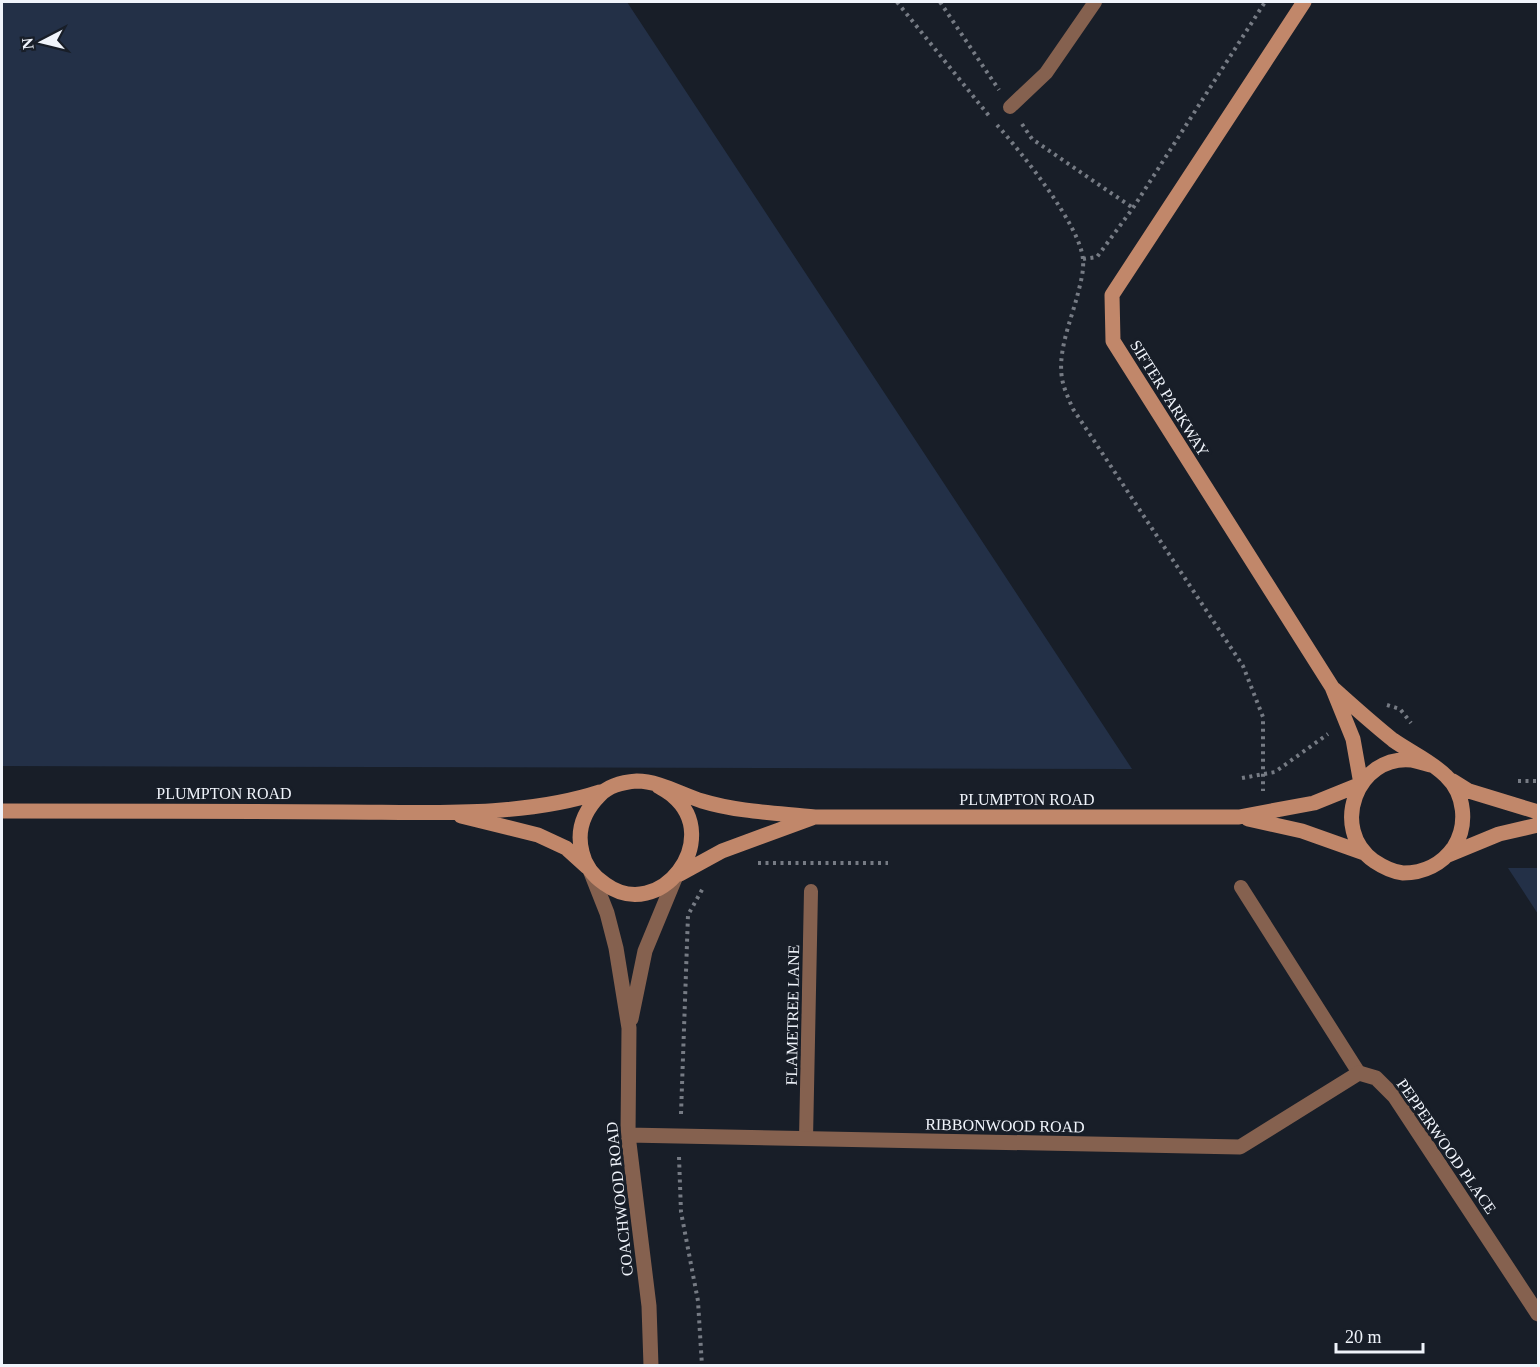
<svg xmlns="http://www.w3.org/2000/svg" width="1540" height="1367" viewBox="0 0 1540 1367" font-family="Georgia,serif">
<rect width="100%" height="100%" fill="#181e28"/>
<path fill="#233047" d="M2,2H627L1132,769L2,766Z
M1508,868H1538V914Z"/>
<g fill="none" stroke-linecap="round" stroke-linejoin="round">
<path stroke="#767b84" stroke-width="4" stroke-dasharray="3 4.5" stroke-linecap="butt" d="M897,2L990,117
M940,2L999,90
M1022,124L1032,139L1133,208
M997,125C1021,152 1081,226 1083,260C1084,272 1080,285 1077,297C1070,323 1056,356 1063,383C1065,391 1069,400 1073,409L1243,666L1263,717V791
M1083,259L1097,257L1133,208L1265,2
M1387,705L1400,709L1411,723
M1242,778L1275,772L1328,734
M1518,781H1538
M758,863H888
M681,1114L688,915L703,888
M679,1157L681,1212L698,1301L702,1366"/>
<path stroke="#85614f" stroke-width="14" d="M1010,107L1046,73L1095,2
M1241,887L1359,1073
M806,1139L811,891"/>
<path stroke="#85614f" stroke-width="15" d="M590,870L607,913L616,948L629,1028L628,1135L649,1306L651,1366
M631,1019L645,951L676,876
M628,1135L1240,1147L1359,1073L1376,1078L1395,1097L1538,1314"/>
<path stroke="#c1876a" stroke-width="15" d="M1334,689C1354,707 1373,724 1393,740C1410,752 1431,761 1446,776C1465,794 1468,825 1454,847C1442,864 1424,873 1403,873C1393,872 1383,867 1374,861C1329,829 1357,754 1412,760C1418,761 1424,763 1430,765
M1453,781L1469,791L1538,812
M658,786C663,789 669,792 673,796C724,839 660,924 605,884C593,876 585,866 582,852C576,829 584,811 600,795C609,785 624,782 637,781C659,781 682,795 702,801C738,812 778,813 815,817H1239L1314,803L1361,784L1353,739L1332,687L1113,341L1112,295L1304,2
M2,811C115,811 229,811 342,812C426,812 520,818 600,792
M461,816L538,835L566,848L587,867
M1248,819L1302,831L1364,853
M1448,855L1499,834L1538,825
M680,874L722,851L812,818"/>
</g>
<g text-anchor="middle" stroke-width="6" stroke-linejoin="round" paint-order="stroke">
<g font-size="16" fill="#f0f4fb" stroke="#181e28">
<text transform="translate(1170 398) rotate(58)" y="6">SIFTER PARKWAY</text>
<text x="224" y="799">PLUMPTON ROAD</text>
<text x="1027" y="805">PLUMPTON ROAD</text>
<text transform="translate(792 1015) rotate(-89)" y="6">FLAMETREE LANE</text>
<text transform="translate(1005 1125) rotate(1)" y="6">RIBBONWOOD ROAD</text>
<text transform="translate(1447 1146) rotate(55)" y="6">PEPPERWOOD PLACE</text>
<text transform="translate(619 1199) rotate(-96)" y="6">COACHWOOD ROAD</text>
</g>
</g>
<rect width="1540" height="1367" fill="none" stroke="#f0f4fb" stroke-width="6"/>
<g transform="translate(42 42) rotate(263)" stroke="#181e28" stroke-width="4.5" paint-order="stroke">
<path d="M0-4.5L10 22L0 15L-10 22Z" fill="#f0f4fb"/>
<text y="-9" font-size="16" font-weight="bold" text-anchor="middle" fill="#f0f4fb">N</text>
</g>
<path d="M1336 1343v9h87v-9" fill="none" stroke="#f0f4fb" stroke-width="3"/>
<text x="1345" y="1343" font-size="18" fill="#f0f4fb" stroke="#181e28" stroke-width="4.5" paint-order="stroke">20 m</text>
</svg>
